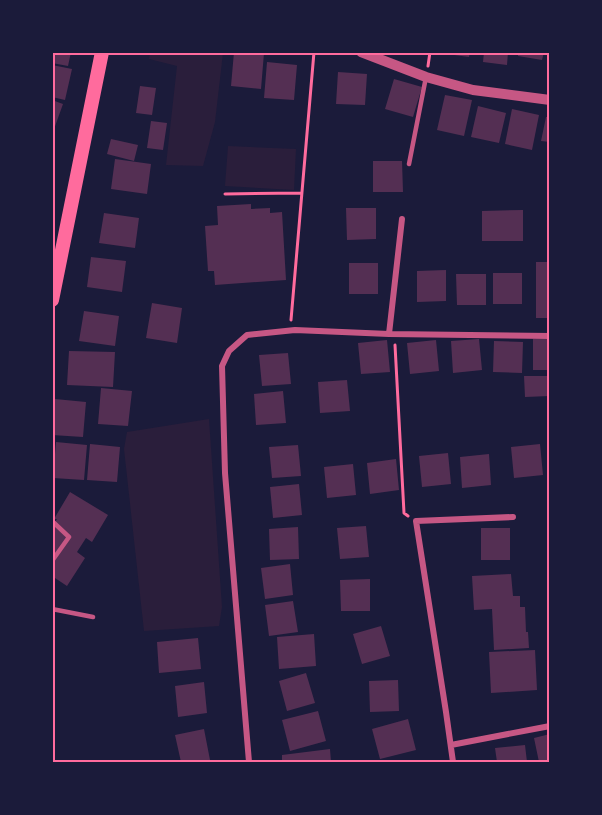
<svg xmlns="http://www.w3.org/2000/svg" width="602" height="815" viewBox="0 0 602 815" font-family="Poppins,sans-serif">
<rect width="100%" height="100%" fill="#1b1b3a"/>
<path fill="#2a1e3b" d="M150,53H223L215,122L203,166L166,165L177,66L149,59Z
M228,146L296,149L294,190L225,186Z
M209,419L222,607L219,626L144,631L124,449L127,432Z"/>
<path fill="#542f53" d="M52,52H71L68,66L52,63Z
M234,52L264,53L261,89L231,86Z
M447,52H470L469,57L447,54Z
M484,52H508L507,65L483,62Z
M518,52H544L542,60L518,56Z
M267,62L297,65L294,100L264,98Z
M52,65L72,69L65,100L52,97Z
M338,72L367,74L365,105L336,104Z
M394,79L422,87L413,117L385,109Z
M140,86L156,88L152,115L136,113Z
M445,95L472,100L464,136L437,130Z
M52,100L63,104L53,132H52Z
M478,106L506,113L499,143L471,137Z
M512,109L539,115L532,150L505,144Z
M546,117H550V142L541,141Z
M151,121L167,123L163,150L147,148Z
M111,139L138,145L134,161L107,154Z
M115,159L151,164L147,194L111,189Z
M373,161H402L403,192H373Z
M251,204V209L270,208V213L282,212L286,280L215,285L214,271H208L205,226L218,225L217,206Z
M346,208H376V239L347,240Z
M523,210V241H482V211Z
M104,213L139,218L135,248L99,243Z
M91,257L126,261L122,292L87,287Z
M536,262H550V318H536Z
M349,263H378V294H349Z
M446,270V301L417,302V271Z
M493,273H522V304H493Z
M456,274H486V305H457Z
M152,303L182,308L177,343L146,338Z
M84,311L119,316L115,346L79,341Z
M479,339L482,370L453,373L451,341Z
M533,339H550V370H533Z
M387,340L390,372L361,374L358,343Z
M436,340L439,371L410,374L407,343Z
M494,341L523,342L522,373L493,372Z
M69,351L115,352L113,387L67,385Z
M288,353L291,384L262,386L259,355Z
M524,376H550V396L525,397Z
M347,380L350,411L320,413L318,382Z
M101,388L132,391L128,426L98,424Z
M283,391L286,423L256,425L254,394Z
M55,399L86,402L83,437L52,435Z
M56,442L87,445L84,480L53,478Z
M90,444L120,447L117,482L87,480Z
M540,444L543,475L514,478L511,447Z
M298,445L301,476L272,478L269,447Z
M448,453L451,484L422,487L419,456Z
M489,454L491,485L462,488L460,457Z
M396,459L399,490L370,494L367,463Z
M353,464L356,495L327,498L324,467Z
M299,484L302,515L273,518L270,487Z
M70,492L108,515L92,542L86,538L77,552L85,558L67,586L52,576V526L57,519H54Z
M366,526L369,557L340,559L337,528Z
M298,527L299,559L270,560L269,529Z
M481,528H510V560H481Z
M290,564L293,595L265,599L261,568Z
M511,574L513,596H520V607H525L526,632H528L529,648L494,650L492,609L474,610L472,576Z
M370,579V611H341L340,580Z
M293,601L298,632L269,636L265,605Z
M381,626L390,656L362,664L353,634Z
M314,634L316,666L279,669L277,637Z
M198,638L201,669L159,673L157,642Z
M535,650L537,690L491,693L489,652Z
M306,673L315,703L287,711L279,681Z
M398,680L399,711L370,712L369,681Z
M204,682L207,713L178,717L175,686Z
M318,711L326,741L290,751L282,720Z
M408,719L416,750L380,759L372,729Z
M204,729L210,760L196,762H181L175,735Z
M550,734V762H539L534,738Z
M525,745L527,762H497L495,748Z
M330,749L331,762H282V755Z"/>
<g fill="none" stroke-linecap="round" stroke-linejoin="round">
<path stroke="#ff6b9d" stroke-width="3" d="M428,66L430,52
M225,194L302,193
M291,320L314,52
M395,345L404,513L408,516"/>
<path stroke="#c65784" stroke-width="4.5" d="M409,164L426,77
M52,521L69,537L52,561
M52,609L93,617"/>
<path stroke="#c65784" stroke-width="6" d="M389,334L402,219
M451,745L550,726
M249,762L225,473L222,366L229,351L247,335L295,330L389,334L550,336
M453,762L446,712L416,521L513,517"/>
<path stroke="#c65784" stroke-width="10" d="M361,52L426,77L473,90L550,100"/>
<path stroke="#ff6b9d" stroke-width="14" d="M52,300L102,52"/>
</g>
<rect width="602" height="815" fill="none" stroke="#1b1b3a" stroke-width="108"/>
<rect x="54" y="54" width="494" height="707" fill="none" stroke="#ff6b9d" stroke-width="2"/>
</svg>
